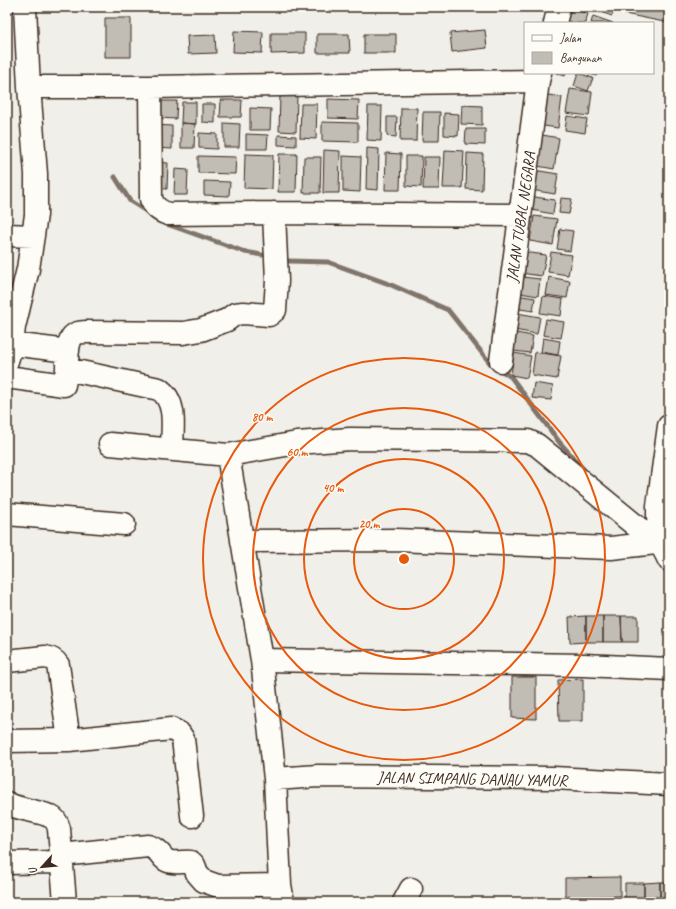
<svg xmlns="http://www.w3.org/2000/svg" width="676" height="909" viewBox="0 0 676 909" font-family="Caveat,sans-serif">
<rect width="100%" height="100%" fill="#f1efea"/>
<filter id="ink" filterUnits="userSpaceOnUse"><feTurbulence type="fractalNoise" baseFrequency=".025" numOctaves="2"/><feDisplacementMap in="SourceGraphic" scale="8" xChannelSelector="R" yChannelSelector="G"/><feConvolveMatrix kernelMatrix="1 2 1 2 8 2 1 2 1" color-interpolation-filters="sRGB"/></filter>
<g filter="url(#ink)">
<g fill="none" stroke-linecap="round" stroke-linejoin="round">
<path stroke="#80746b" stroke-width="5" d="M115,177L130,201L149,213
M164,223L245,252L262,255
M289,261L328,262L389,284L448,310L490,363L511,377L560,443L584,470"/>
</g>
<path fill="#c1bcb4" stroke="#3b2a1e" d="M568,7L588,14L585,23H574L561,19Z
M599,7H615L612,16L598,11Z
M627,7H669V23L625,14Z
M593,16L613,23H591Z
M105,18H131V57H105Z
M485,30L487,48L452,52L450,33Z
M234,31L263,32L262,53L233,52Z
M271,33H305V53L271,54Z
M317,34H349L350,53H317Z
M364,34H396V53H364Z
M215,35L216,53L188,54L187,36Z
M556,73H566L565,76Z
M578,73L593,78L588,91L574,86Z
M588,73H598L596,76Z
M570,89L592,92L589,116L566,113Z
M542,94L562,97L558,128L537,125Z
M280,95L297,96L296,132L279,131Z
M328,99L359,100L358,119L328,118Z
M221,100H242L241,117H220Z
M158,101H177L176,119L158,118Z
M182,102H196V124L181,123Z
M202,104H215V123L202,122Z
M301,104H317L316,139L300,138Z
M462,105L482,106V125L461,124Z
M368,106H382L381,141L367,140Z
M250,108L271,109L270,130H250Z
M401,108H417L416,141H400Z
M423,112H440L439,141H422Z
M444,113L459,114L458,136L444,135Z
M567,116L587,119L585,133L565,130Z
M387,117H397L396,137L387,136Z
M322,122L358,123V142L322,141Z
M181,123L195,124L194,148H181Z
M224,123L240,124L239,147H224Z
M155,125L172,126V149L155,148Z
M466,129H485V145L465,144Z
M199,133L217,134V149L199,148Z
M246,134L268,135L267,149H246Z
M537,134L559,138L554,169L532,165Z
M278,135L296,136V146L278,145Z
M367,148L379,149L378,190L366,189Z
M324,150L340,151L339,193H323Z
M445,150L464,151L462,188H443Z
M386,153L401,154L400,190H385Z
M467,153L483,154L482,190L466,189Z
M245,154L273,155L272,189L244,188Z
M279,154H297L296,192H278Z
M198,156L236,157L235,174L198,173Z
M343,156L361,157L360,192L343,191Z
M406,156H422L421,187L406,186Z
M304,157H321L320,193H303Z
M424,157H440L439,189H423Z
M155,162L168,163L167,189L154,188Z
M175,169L188,170L187,195H174Z
M534,170L558,174L555,194L531,190Z
M204,181L230,182L229,196L204,195Z
M528,196L555,200L553,214L526,209Z
M561,198L572,199L569,214L559,213Z
M534,216L557,219L553,245L530,241Z
M560,229L573,231L570,251L557,249Z
M523,252L546,255L542,276L520,273Z
M551,252L572,255L568,275L548,272Z
M522,277L540,279L538,296L520,293Z
M549,277L570,281L567,298L546,295Z
M516,295L535,298L533,311L514,308Z
M543,296L563,299L561,316L540,313Z
M517,313L540,317L537,334L514,330Z
M546,319L564,322L561,338L543,335Z
M516,333L533,336L530,353L514,351Z
M543,338L560,341L558,355L541,352Z
M535,352L561,356L557,379L532,375Z
M514,353L531,356L527,378L511,375Z
M534,383L553,386L551,400L532,398Z
M586,616H603V642H586Z
M586,616V642L570,643L569,617Z
M603,616H621L622,642H603Z
M621,616H638V642H622Z
M512,677H536V719L512,718Z
M583,679V721H559L558,680Z
M620,877V896L565,897V878Z
M660,882V902H644V883Z
M660,882H669V902H660Z
M625,883H644V902H625Z"/>
<g fill="none" stroke-linecap="round" stroke-linejoin="round">
<g stroke="#3b2a1e" stroke-width="25">
<path id="minor" d="M555,23L559,7
M29,87H150L538,81
M150,87L151,199C154,207 159,211 168,214L274,213L520,215
M7,235L33,236
M12,344L68,351
M7,361L12,344L14,327L28,269L36,215V174L29,87L25,7
M501,361L538,81L540,73
M67,369C67,361 67,339 74,335C77,332 82,332 86,332L183,333L201,330L227,320L235,314L243,313L269,315L275,310L277,281L274,213
M7,377L64,385L67,369L159,389C178,402 172,429 172,449
M110,444L228,455
M7,514L124,524
M242,541L395,540L611,548L656,543
M262,660L584,665L669,669
M7,661L45,657C52,658 55,660 58,665L69,740
M7,741L69,740L171,729L179,733L183,739L192,816
M275,779L318,776L553,778L669,784
M7,803C20,811 42,810 53,818C57,821 58,825 59,829L65,902
M61,855L148,846C162,850 160,858 168,861C175,864 184,861 191,862L194,865L197,873L204,881L218,886L280,885
M7,863L61,862
M283,902L280,885L275,779L262,660L228,455L297,443L350,439L528,441L537,445L663,548L669,560
M404,902L411,889"/>
</g>
<g stroke="#3b2a1e" stroke-width="25">
<path id="major" d="M663,548L658,517V506L669,426"/>
</g>
<use href="#minor" stroke="#fdfcf7" stroke-width="22"/>
<use href="#major" stroke="#fdfcf7" stroke-width="22"/>
</g>
</g>
<g fill="none" stroke="#e8590c" stroke-width="2">
<circle cx="404" cy="559" r="50"/>
<circle cx="404" cy="559" r="100"/>
<circle cx="404" cy="559" r="151"/>
<circle cx="404" cy="559" r="201"/>
</g>
<g text-anchor="middle" stroke-width="3" stroke-linejoin="round" paint-order="stroke">
<g font-size="16" fill="#3b2a1e" stroke="#fdfcf7">
<text transform="translate(520 217) rotate(-82)" y="6">JALAN TUBAL NEGARA</text>
<text transform="translate(472 778) rotate(1)" y="6">JALAN SIMPANG DANAU YAMUR</text>
</g>
</g>
<circle cx="404" cy="559" r="6" fill="#e8590c" stroke="#fdfcf7" stroke-width="2"/>
<g font-size="12" text-anchor="middle" font-weight="bold" fill="#e8590c" stroke="#fdfcf7" stroke-width="3" stroke-linejoin="round" paint-order="stroke">
<text x="262" y="421">80 m</text>
<text x="297" y="456">60 m</text>
<text x="333" y="492">40 m</text>
<text x="369" y="528">20 m</text>
</g>
<rect width="676" height="909" fill="none" stroke="#fdfcf7" stroke-width="24"/>
<rect x="12" y="12" width="652" height="885" fill="none" stroke="#3b2a1e" stroke-width="1.5" filter="url(#ink)"/>
<rect x="524" y="22" width="130" height="52" fill="#fdfcf7" stroke="#afa8a0"/>
<rect x="532" y="35" width="20" height="6" fill="#fdfcf7" stroke="#afa8a0"/>
<text x="560" y="42" font-size="12" fill="#3b2a1e">Jalan</text>
<rect x="532" y="52" width="20" height="12" fill="#c1bcb4" stroke="#afa8a0"/>
<text x="560" y="62" font-size="12" fill="#3b2a1e">Bangunan</text>
<g transform="translate(42 867) rotate(243)" stroke="#fdfcf7" stroke-width="3" paint-order="stroke">
<path d="M0-3L7 15L0 10L-7 15Z" fill="#3b2a1e"/>
<text y="-6" font-size="11" font-weight="bold" text-anchor="middle" fill="#3b2a1e">U</text>
</g>
</svg>
